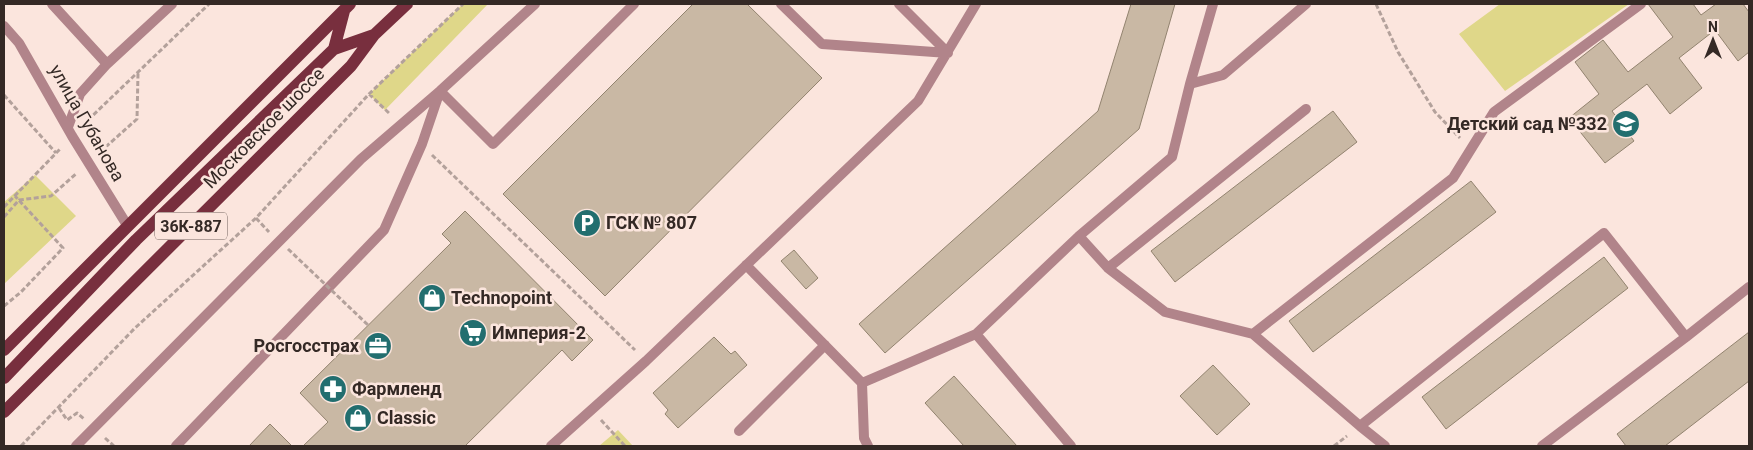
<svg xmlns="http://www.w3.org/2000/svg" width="1753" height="450" viewBox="0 0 1753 450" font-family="Roboto,sans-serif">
<rect width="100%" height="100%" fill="#fbe5dd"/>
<path fill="#dfd789" d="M463,4H488L385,110L369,94Z
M1500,4H1629L1505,91L1459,34Z
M35,175L76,216L4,284V202Z
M618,430L633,446H599Z"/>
<path fill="#c9b8a4" stroke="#92836f" d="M693,4H747L822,78L605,296L503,194Z
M1131,4H1175L1139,129L885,353L859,324L1098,111Z
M1648,4H1693L1701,15L1716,4H1743L1749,12V52L1738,61L1715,30L1679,58L1702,88L1670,114L1647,84L1612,111L1634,141L1605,163L1569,118L1599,94L1575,62L1603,40L1628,72L1673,37Z
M1333,111L1357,142L1175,282L1151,251Z
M1471,181L1496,212L1313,352L1289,321Z
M465,211L593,340L572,361L562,350L465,446H303L328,422L300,393L451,243L442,234Z
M794,250L818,278L806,289L781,261Z
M1604,257L1628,288L1446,429L1422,397Z
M1749,332V381L1665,446H1626L1617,434Z
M714,337L731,354L735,351L747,365L678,428L665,414L668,410L653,393Z
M1213,365L1250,404L1217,435L1180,396Z
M954,376L1017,446H964L925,403Z
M270,424L292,446H249Z"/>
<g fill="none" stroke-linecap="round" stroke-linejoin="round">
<path stroke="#b3a19b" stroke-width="3" stroke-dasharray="5 2.5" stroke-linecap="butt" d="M1376,4L1398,52L1435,112L1460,138
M369,94L390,114
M4,95L56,153
M88,120L209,4
M100,152L137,119L138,73
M432,155L635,350
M4,207L61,148
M4,217L19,200L51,196L77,173
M256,218L269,232
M4,306L21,292L63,248L15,196
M59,408L67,420L77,413L84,419
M601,420L625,446
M105,438L114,446
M21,446L135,328L256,218L369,94L463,4
M1334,446L1347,436"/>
<path stroke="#b1848a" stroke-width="10" d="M52,4L107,64
M781,4L822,44L948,53
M899,4L948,53
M1190,84L1223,75L1306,4
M68,127L80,94L107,64L172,4
M1079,236L1108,268L1165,312L1253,334L1360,426L1385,446
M746,265L862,383L864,438L868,446
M1108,268L1306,109
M976,334L1071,446
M1253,334L1453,178L1494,112L1641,4
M862,383L976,334L1079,236L1172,157L1190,84L1213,4
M1360,426L1604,233L1686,337L1749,287
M739,431L825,345
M76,446L361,159L440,91L535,4
M176,446L384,230L422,144L440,91L493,144L634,4
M551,446L646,361L918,101L976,4
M1542,446L1686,337"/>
<path stroke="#b1848a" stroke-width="10" d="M4,26L19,43L72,136L127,225"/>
<path stroke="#782f3e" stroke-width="12" d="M334,49L344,11
M4,350L350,4
M4,378L136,240L334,49L374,35
M4,412L351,66L374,35L407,4"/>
<path stroke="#b3a19b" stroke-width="3" stroke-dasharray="5 2.5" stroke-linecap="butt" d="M288,249L368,325"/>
</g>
<defs>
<g id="school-disc" transform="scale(1.4375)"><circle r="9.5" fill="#226e6f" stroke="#fbe5dd"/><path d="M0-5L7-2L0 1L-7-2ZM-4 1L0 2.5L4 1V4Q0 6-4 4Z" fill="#fff"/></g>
<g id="parking-disc" transform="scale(1.4375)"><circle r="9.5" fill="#226e6f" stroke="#fbe5dd"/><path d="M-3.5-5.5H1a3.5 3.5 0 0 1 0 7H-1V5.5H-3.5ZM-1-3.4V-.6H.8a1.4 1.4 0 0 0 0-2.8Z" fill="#fff"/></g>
<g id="shop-disc" transform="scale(1.4375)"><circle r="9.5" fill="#226e6f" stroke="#fbe5dd"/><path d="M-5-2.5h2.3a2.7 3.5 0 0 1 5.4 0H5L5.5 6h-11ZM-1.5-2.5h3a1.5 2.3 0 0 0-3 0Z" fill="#fff"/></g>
<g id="supermarket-disc" transform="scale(1.4375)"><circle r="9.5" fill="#226e6f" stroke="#fbe5dd"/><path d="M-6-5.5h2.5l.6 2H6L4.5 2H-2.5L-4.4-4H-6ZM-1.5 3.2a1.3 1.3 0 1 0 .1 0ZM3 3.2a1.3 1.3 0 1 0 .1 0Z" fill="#fff"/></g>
<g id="office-disc" transform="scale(1.4375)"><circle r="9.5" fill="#226e6f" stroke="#fbe5dd"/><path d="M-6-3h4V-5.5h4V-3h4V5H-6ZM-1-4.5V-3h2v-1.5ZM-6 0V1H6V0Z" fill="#fff"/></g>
<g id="pharmacy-disc" transform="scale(1.4375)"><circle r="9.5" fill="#226e6f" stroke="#fbe5dd"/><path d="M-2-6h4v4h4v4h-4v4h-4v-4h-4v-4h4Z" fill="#fff"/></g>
</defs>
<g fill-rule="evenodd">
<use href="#school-disc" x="1626" y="124"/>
<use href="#parking-disc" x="587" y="223"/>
<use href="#shop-disc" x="432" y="298"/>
<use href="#supermarket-disc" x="473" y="333"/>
<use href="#office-disc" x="378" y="346"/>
<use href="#pharmacy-disc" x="333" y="389"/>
<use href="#shop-disc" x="358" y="418"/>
</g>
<g text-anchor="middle" stroke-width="5" stroke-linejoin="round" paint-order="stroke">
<rect fill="#fbe5dd" stroke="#70615c" stroke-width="1" x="155" y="212.5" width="72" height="27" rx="4"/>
<g font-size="16" font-weight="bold" fill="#342925">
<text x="191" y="232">36К-887</text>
</g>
<g font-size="18" fill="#342925" stroke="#fbe5dd">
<text transform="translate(87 123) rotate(60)" y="6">улица Губанова</text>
<text transform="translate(264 128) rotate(-45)" y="6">Московское шоссе</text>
</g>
<g font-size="18" font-weight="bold" fill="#342925" stroke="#fbe5dd" text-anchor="start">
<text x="1607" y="130" text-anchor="end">Детский сад №332</text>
<text x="606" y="229">ГСК № 807</text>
<text x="451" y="304">Technopoint</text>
<text x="492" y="339">Империя-2</text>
<text x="359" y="352" text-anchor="end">Росгосстрах</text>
<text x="352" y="395">Фармленд</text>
<text x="377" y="424">Classic</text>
</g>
</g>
<rect width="1753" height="450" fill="none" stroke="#342925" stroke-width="10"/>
<g transform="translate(1713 40)" stroke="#fbe5dd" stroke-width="4" paint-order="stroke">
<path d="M0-4L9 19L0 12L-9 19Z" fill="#342925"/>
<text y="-8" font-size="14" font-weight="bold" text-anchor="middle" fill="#342925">N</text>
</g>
</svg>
